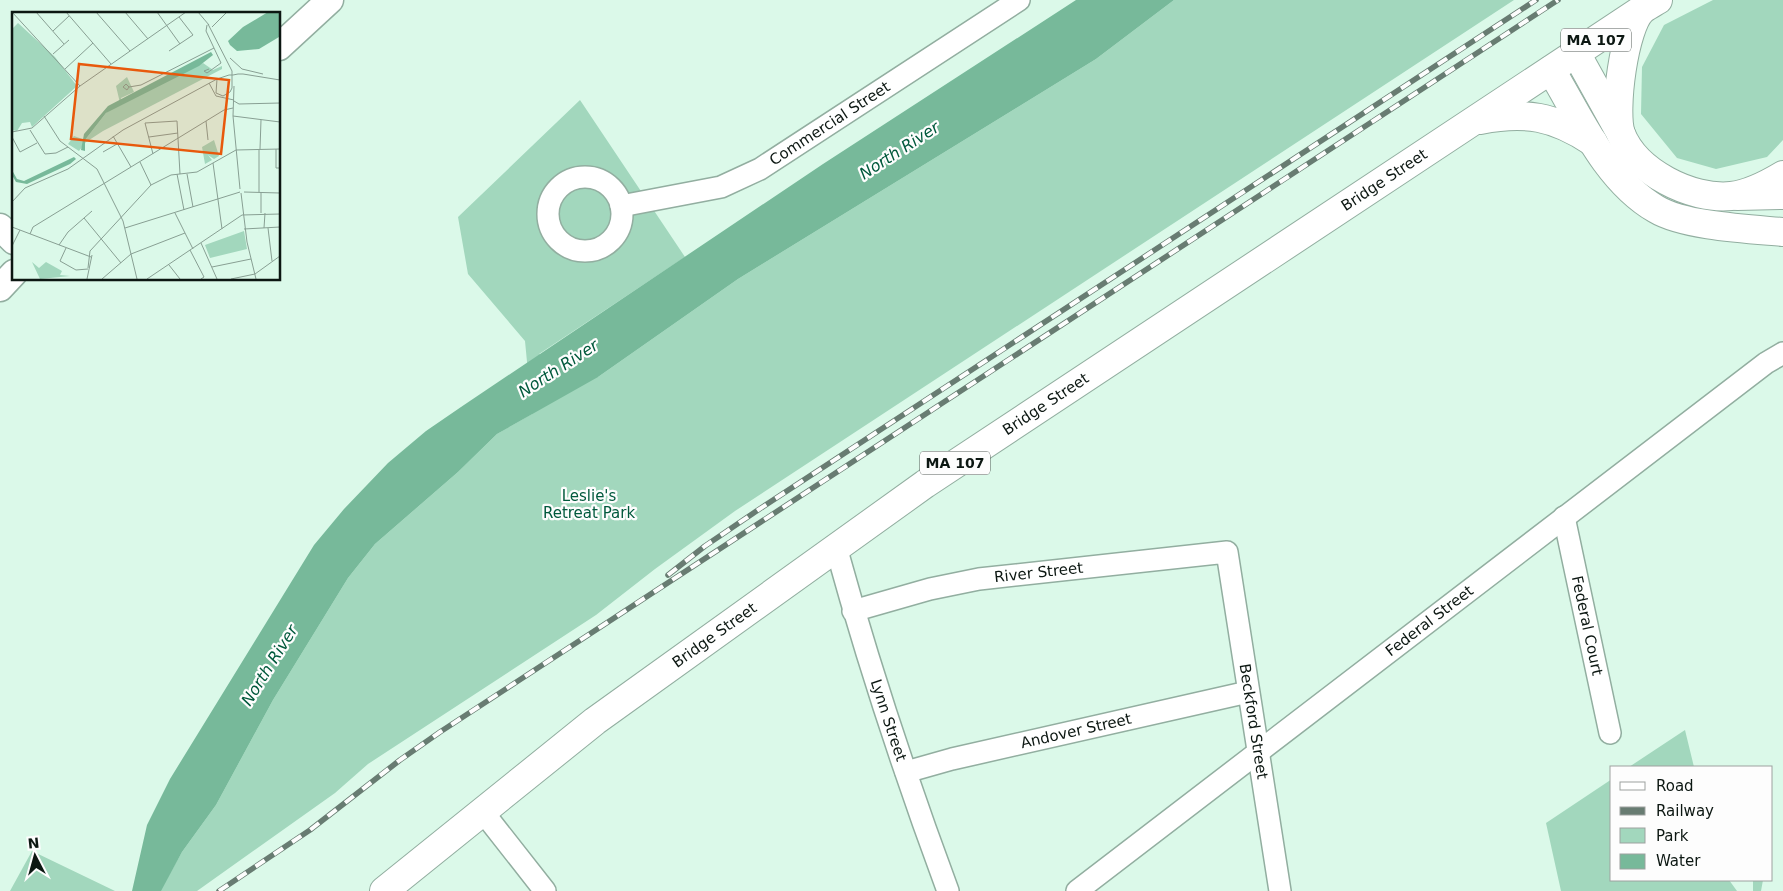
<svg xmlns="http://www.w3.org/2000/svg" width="1783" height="891" viewBox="0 0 1783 891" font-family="'DejaVu Sans',sans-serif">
<rect width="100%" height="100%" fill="#dbf9e9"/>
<path fill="#a2d7bd" d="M1174,0H1514L735,511L655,569L596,615L368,764L335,793L197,891H160L182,852L216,805L273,700L348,578L375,544L458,472L497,434L532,414L525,341L468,274L458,217L580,100L685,257L539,354L598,377L738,279L1096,59Z
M1713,0H1783V140L1767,157L1716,169L1677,158L1641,114L1642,67L1664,25Z
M1685,730L1694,767H1629Z
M1612,779V880H1729L1737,891H1561L1546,823Z
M32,851L115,891H10Z
M1753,880H1763L1761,891H1753Z"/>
<path fill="#77b99a" d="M1076,0H1174L1096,59L738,279L598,377L497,434L458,472L375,544L348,578L273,700L216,805L182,852L161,891H132L147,825L170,779L314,545L344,509L388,463L426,431L461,407L823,164Z"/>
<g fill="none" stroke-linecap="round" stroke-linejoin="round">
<g stroke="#92aea0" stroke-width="24">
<g id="minor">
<circle cx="585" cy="214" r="37"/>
<path id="s1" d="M621,206L721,187L760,169L1019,0"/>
<path id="s2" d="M1564,517L1610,733"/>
<path id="s3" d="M836,547C868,663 906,778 948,891"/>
<path id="s4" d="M853,611L930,589L979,579L1227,552L1280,891"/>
<path id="s5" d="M906,772L952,759L1248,692"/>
<path d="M483,812L545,891"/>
<path id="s6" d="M1077,891L1766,363L1783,353"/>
</g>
</g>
<g stroke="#92aea0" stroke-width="29">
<path id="tertiary" d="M279,47L330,0
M0,227L14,241
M0,288L14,273"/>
</g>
<g stroke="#92aea0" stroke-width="30">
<g id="primary">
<path d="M1576,53L1621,134"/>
<path d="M1551,70C1580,118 1606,180 1656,209C1684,226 1749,229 1783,232"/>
<path d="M1480,120C1525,111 1554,116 1593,142"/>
<path d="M1737,196L1783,195"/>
<path id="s7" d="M384,891L595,721L925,484L1641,10"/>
</g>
</g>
<g stroke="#92aea0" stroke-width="30">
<path id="trunk" d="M1658,0C1653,3 1647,6 1642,10C1624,26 1613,112 1621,134C1636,172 1691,200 1731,196C1748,194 1768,184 1783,175"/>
</g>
<use href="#minor" stroke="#fff" stroke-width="21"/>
<use href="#tertiary" stroke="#fff" stroke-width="26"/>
<use href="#primary" stroke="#fff" stroke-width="28"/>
<use href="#trunk" stroke="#fff" stroke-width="28"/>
<g stroke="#687c72" stroke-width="5.5">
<path id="rail" d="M668,575L705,546L758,510L1536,0
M219,891L310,830L400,760L440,732L1558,0"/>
</g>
<use href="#rail" stroke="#fdfdfd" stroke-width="4" stroke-dasharray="11" stroke-linecap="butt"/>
</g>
<g text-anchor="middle" stroke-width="4.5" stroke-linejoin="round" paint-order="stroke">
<g fill="#fdfdfd" stroke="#545c58" stroke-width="1">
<rect x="1561" y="28.5" width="70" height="23" rx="4"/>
<rect x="920" y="451.5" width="70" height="23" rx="4"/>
</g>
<g font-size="14" font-weight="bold" fill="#0c1712">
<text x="1596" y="45">MA 107</text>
<text x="955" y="468">MA 107</text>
</g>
<g font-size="15" fill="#0c1712" stroke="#fdfdfd">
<text dy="5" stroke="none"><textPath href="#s1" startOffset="228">Commercial Street</textPath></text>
<text dy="5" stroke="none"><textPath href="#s7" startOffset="1228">Bridge Street</textPath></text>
<text dy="5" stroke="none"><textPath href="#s7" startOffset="822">Bridge Street</textPath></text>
<text dy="5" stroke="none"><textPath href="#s4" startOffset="190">River Street</textPath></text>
<text dy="5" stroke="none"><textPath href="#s6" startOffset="444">Federal Street</textPath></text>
<text dy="5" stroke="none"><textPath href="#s2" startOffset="111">Federal Court</textPath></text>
<text dy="5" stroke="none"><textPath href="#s7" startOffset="418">Bridge Street</textPath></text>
<text dy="5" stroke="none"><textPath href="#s3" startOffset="181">Lynn Street</textPath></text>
<text dy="5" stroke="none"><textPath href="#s4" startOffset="551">Beckford Street</textPath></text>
<text dy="5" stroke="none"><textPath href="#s5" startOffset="175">Andover Street</textPath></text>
</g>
<g font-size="15" fill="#00593c" stroke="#fdfdfd">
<text x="589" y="501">Leslie's<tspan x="589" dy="17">Retreat Park</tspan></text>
</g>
<g font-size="16" font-style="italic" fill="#00593c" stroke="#fdfdfd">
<text transform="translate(899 150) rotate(-33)" y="6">North River</text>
<text transform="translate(558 368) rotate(-33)" y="6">North River</text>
<text transform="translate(269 665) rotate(-58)" y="6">North River</text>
</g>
</g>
<g transform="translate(12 12)">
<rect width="268" height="268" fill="#dbf9e9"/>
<path d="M6,11L43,45L65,74L20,115L18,110L10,111L5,119L0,118V17ZM191,51L201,58L210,54V57L91,119L74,130L67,139L56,132L62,124L73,128L94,101L108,91L104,74L115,65L122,80L109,86L110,91ZM202,128L207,144L202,147L196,143L200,148L193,152L190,135ZM232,219L235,237L198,246L193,233ZM20,250L27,256L34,250L50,259L48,263L58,264L28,267Z" fill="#a2d7bd"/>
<path d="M256,0H267V25L247,37L225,39L218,33L216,29L231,15ZM199,40L201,43L187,54L94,101L73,128V139L69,138L72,122L96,94ZM62,145L64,147L58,152L15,172L4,170L0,163V158L5,167L12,169Z" fill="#77b99a"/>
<path fill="none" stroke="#889f93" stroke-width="1" d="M0,0L68,74M24,0L52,32M54,0L99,52M84,0L118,39M113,0L136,27M145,0L168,32M186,0L197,13M196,12L220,59V76L218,80L211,84L204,81L205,67L217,63H221L226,62H231L268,68M195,13L194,19L209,51L195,61L192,59L197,57M200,15L215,0M41,19L57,4M157,39L181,23L167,5M41,42L57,28M218,46L230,57L251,62M53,57L81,31M197,71L204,84L222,88M222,74L221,104L228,177M117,75L115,78L111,75L114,72L117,75L129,73L202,36M222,89L227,92L268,91M32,104L48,129L85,157L111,209L125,267M221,104L268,110M194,109L196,128M133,111L165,109L168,162M133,111L141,142M18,118L33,142L44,141L56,135M0,120L20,116L68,74L174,0M101,124L119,155M0,125L8,140L25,131M137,125L166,121M247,137V180M248,137L249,108M264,137V156H268M224,138L268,137M91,140L105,132M128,150L139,173M201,151L210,217M165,162L172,198M175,162L181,195M232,180L268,181M249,180V201M229,181L235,230L244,267M0,190L13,176L56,157L111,118L205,67M163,201L181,237M72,206L109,251M0,215L79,245M113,216L228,180M252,216L253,201M256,216L260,249M232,217L268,215M18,222L21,215L212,98L221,96M189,231L205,267M47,233L56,220L80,199M0,234L8,218M54,236L48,249L64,258L76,257M178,238L192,265L189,267M157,253L168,267M200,255L239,247M76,256L78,239L139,173L159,163L185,160L224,138M75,267L80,243M90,267L119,242L173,221M135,267L230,203L268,202M219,267L243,262L268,244"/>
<path fill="#e8590c" fill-opacity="0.15" stroke="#e8590c" stroke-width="2.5" d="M67,52L217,68L209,142L59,127Z"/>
<rect width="268" height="268" fill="none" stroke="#0c1712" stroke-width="2.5"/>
</g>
<rect x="1610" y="766" width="162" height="115" fill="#fdfdfd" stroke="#9da19f"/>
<rect x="1620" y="782" width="25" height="8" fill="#ffffff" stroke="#9da19f"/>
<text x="1656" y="791" font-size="15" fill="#0c1712">Road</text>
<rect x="1620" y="807" width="25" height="8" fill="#687c72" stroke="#9da19f"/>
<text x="1656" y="816" font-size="15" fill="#0c1712">Railway</text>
<rect x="1620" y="828" width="25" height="15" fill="#a2d7bd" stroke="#9da19f"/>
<text x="1656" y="841" font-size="15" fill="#0c1712">Park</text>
<rect x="1620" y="854" width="25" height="15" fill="#77b99a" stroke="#9da19f"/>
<text x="1656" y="866" font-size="15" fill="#0c1712">Water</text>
<g transform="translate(35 856) rotate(354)" stroke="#fdfdfd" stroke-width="4" paint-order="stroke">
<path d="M0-4L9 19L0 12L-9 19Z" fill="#0c1712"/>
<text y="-8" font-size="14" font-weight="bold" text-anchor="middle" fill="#0c1712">N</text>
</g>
</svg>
